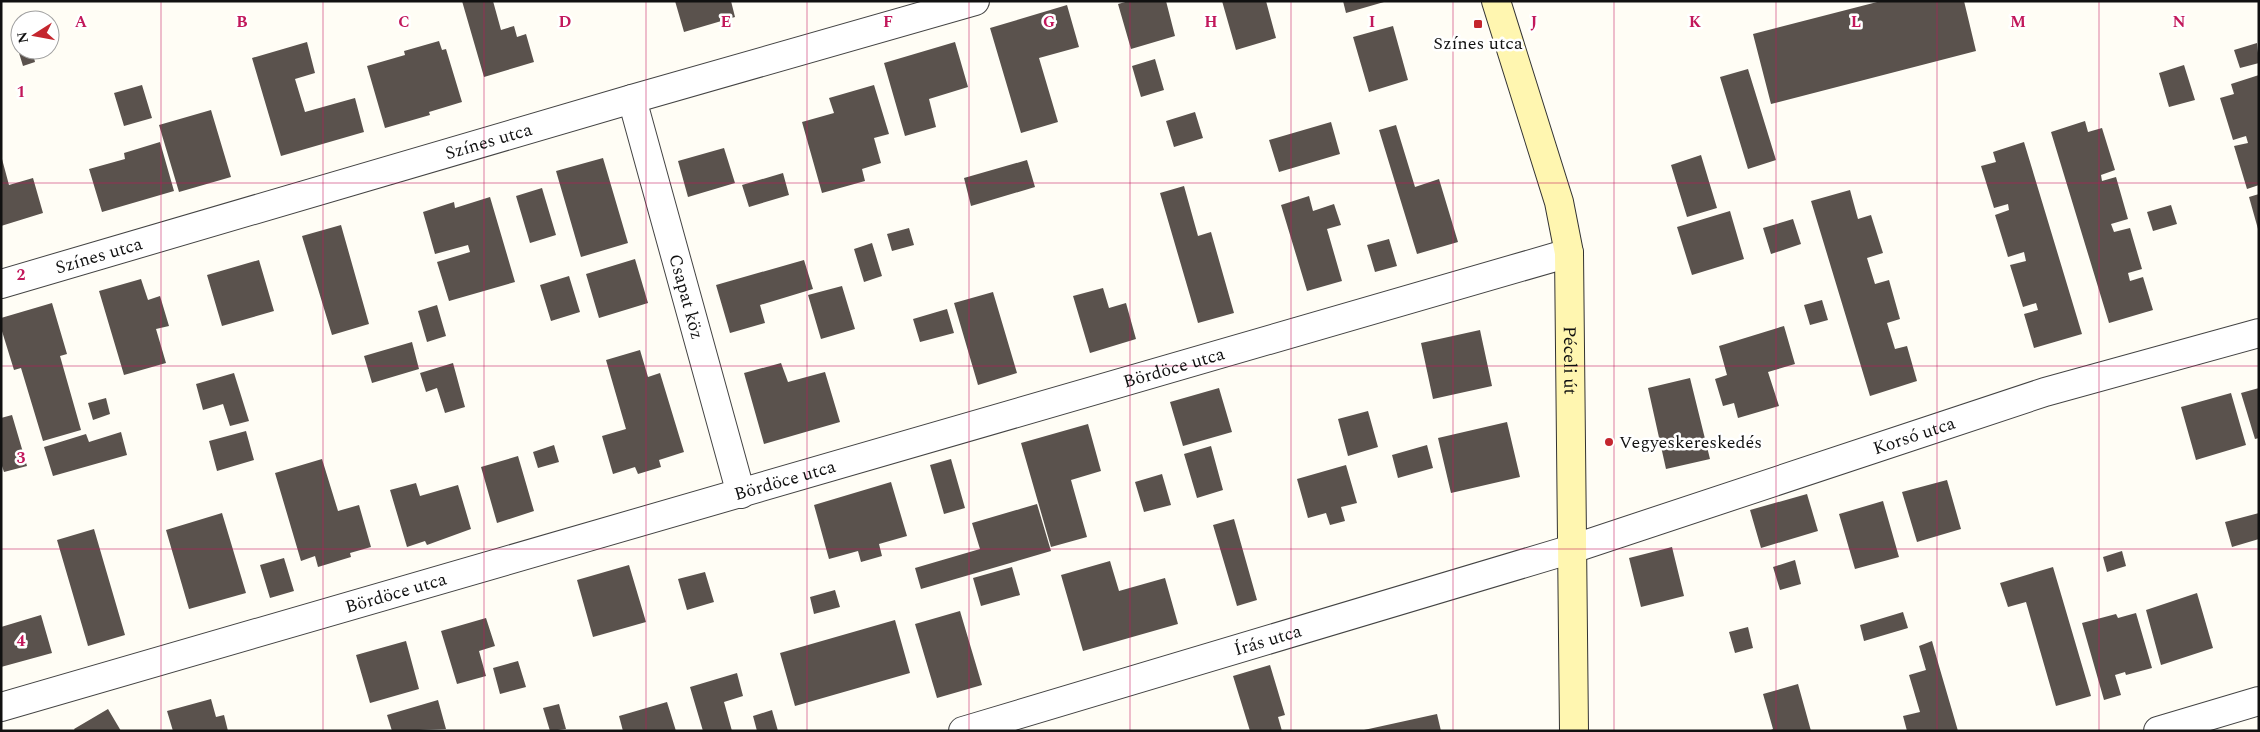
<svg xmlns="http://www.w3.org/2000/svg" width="2260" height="732" viewBox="0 0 2260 732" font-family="Spectral,serif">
<rect width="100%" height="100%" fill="#fffdf5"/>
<path fill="#5a524d" d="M462,1H493L501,30L514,26L517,37L526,34L534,62L484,77Z
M675,1H731L735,17L684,32Z
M1129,1H1166L1175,36L1131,49L1118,4Z
M1222,1H1266L1276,38L1236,50Z
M1343,1H1384V2L1346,13Z
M1881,1H1964L1976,51L1771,104L1753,34Z
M1067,5L1079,47L1039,58L1058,122L1021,133L990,28Z
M1393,26L1408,80L1369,92L1353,37Z
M20,39V50H32L35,62L23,66L15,40Z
M439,41L442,50L446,49L462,102L429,112L430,115L385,128L367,66L405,55L404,51Z
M307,42L315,73L295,79L305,112L355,98L364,132L281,156L252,58Z
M955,42L968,87L929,99L936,127L905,136L884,63Z
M2257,43L2259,63L2240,68L2234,50Z
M1155,59L1164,90L1141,97L1132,66Z
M2184,65L2195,100L2169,107L2159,73Z
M1748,69L1776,160L1748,169L1720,77Z
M2259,75V185L2247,189L2234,146L2248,143L2246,136L2233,140L2220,98L2234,94L2231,84Z
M142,85L152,118L124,126L114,93Z
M874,85L889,134L874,138L881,163L862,169L865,181L822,193L802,122L834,113L829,98Z
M211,110L231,177L179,192L159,125Z
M1195,112L1203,138L1174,147L1166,121Z
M2085,121L2088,132L2102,128L2115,170L2101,175L2102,181L2116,177L2128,219L2111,224L2114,232L2130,228L2142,269L2128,273L2130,281L2143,277L2153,310L2109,323L2051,132Z
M1331,122L1340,154L1279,172L1269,140Z
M1396,125L1415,187L1439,179L1458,242L1417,254L1379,130Z
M160,142L174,191L102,212L89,169L125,159L124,153Z
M2024,142L2082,334L2034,348L2024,314L2038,310L2036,303L2023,307L2010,265L2026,261L2024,252L2008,257L1995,215L2009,210L2008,204L1994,208L1981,166L1996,162L1993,152Z
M724,148L735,183L688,197L678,161Z
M1701,155L1717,208L1687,217L1671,165Z
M603,158L628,243L581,257L556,171Z
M2,159L9,185L33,178L43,213L1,226Z
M1027,160L1035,187L971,206L964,178Z
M783,173L789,195L749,207L742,185Z
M1184,186L1198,236L1211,232L1234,313L1198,323L1160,193Z
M542,188L556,235L530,243L516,196Z
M1850,190L1858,219L1871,215L1883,253L1867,258L1875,284L1889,280L1900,319L1887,323L1895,349L1907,346L1917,381L1870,396L1811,201Z
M2259,194V228L2258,229L2249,197Z
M1309,196L1313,211L1334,204L1341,225L1327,229L1342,281L1307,291L1281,205Z
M490,197L515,282L449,301L437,262L470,252L468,245L435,254L423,212L454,202L455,208Z
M2171,205L2177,224L2153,231L2147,212Z
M1730,211L1744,259L1692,275L1677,227Z
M1793,219L1801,244L1771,254L1763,228Z
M341,225L369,324L332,335L302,236Z
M909,228L914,245L892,251L887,234Z
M1389,239L1397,266L1375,272L1367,245Z
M872,243L882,276L864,282L854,249Z
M635,259L648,303L599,318L586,274Z
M259,260L274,311L222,326L207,275Z
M804,260L813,289L760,305L765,323L730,333L716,285Z
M569,276L580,312L551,321L540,285Z
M141,279L148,300L160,296L169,326L156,329L166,363L124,375L99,291Z
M842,286L855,329L821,339L808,295Z
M1103,288L1109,308L1126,303L1136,339L1090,353L1073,296Z
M993,292L1017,373L978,385L954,303Z
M1822,300L1828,320L1810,325L1804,305Z
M52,303L67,354L60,356L81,430L43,441L21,368L14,370L1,328V318Z
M437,305L446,336L427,342L418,311Z
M947,309L954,333L920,342L913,319Z
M1784,326L1795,364L1768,372L1779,406L1738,418L1734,403L1723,406L1715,379L1727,375L1719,346Z
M1480,330L1492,386L1433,399L1421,343Z
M412,342L419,369L372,383L364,356Z
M640,350L648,377L660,373L684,452L659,460L661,467L638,474L635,467L613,474L602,436L626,429L606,360Z
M453,363L465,407L445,413L437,388L426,392L420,373Z
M781,363L788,382L825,372L840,422L764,444L744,373Z
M234,373L249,421L230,426L223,404L203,410L196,384Z
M1690,378L1710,459L1666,469L1648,388Z
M1219,388L1232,432L1183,446L1170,402Z
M2259,388V438L2255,439L2241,393Z
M2231,393L2246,445L2196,460L2181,407Z
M106,398L110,414L93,420L88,403Z
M1368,411L1378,447L1348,456L1338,419Z
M12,415L27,466L4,472L1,463V418Z
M1507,422L1520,477L1451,493L1438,438Z
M1088,424L1101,471L1071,480L1087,537L1051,547L1021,443Z
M246,431L254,460L217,471L209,441Z
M121,432L127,455L53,476L44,447L86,434L89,442Z
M554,445L559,462L538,468L533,452Z
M1427,445L1433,468L1398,478L1392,455Z
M1211,446L1223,490L1197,498L1184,454Z
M518,456L534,511L497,523L481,467Z
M322,459L338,511L359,505L371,547L350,553L351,557L318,567L315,556L301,561L275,473Z
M951,459L965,508L944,514L930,465Z
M1346,465L1357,503L1341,507L1345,521L1330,525L1326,513L1308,518L1297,479Z
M1162,474L1171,505L1144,512L1135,482Z
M1947,480L1961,529L1917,542L1902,492Z
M891,482L907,536L879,544L882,556L861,562L858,551L829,559L814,505Z
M416,483L420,496L458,485L471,529L427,545L425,541L407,547L390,490Z
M1807,494L1818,531L1761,548L1750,510Z
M1883,501L1899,557L1855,569L1839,514Z
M1037,504L1051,551L921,589L915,568L980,549L972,523Z
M222,513L246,593L189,609L166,530Z
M2259,513V539L2232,547L2225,522Z
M1234,519L1257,600L1237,606L1213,525Z
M94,529L125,635L88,646L57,540Z
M1672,547L1684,596L1641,607L1629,558Z
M2122,551L2126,566L2107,572L2103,557Z
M284,558L294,591L270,598L260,565Z
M1795,560L1801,584L1780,590L1773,567Z
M1110,561L1119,591L1165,578L1178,624L1083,651L1061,575Z
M629,565L646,622L593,637L577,580Z
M1012,567L1020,595L981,606L973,578Z
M2053,567L2091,696L2056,706L2026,602L2008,607L2000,583Z
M705,572L714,602L687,610L678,579Z
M835,590L840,607L814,614L810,597Z
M2197,593L2213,648L2161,665L2146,610Z
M960,611L982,685L937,698L915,624Z
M1903,612L1908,628L1864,641L1860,625Z
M2136,613L2152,668L2126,675L2125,672L2115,675L2121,695L2104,700L2082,623L2116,614L2118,618Z
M41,615L52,653L1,667V627Z
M486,618L495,646L479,651L486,676L457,684L441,631Z
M895,620L910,673L795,706L780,653Z
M1748,627L1753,648L1735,653L1729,632Z
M406,641L419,689L370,703L356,655Z
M1932,641L1939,666L1958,731H1907L1903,716L1920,712L1909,675L1926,670L1919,646Z
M518,661L526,687L500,694L493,668Z
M1270,665L1285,715L1278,717L1282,731H1250L1233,676Z
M737,673L743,696L724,702L732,731H703L690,687Z
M1798,684L1811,731H1769L1773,729L1763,694Z
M211,699L216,717L224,715L228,731H173L167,711Z
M438,700L446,729L392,731L387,715Z
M667,702L676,731H623L619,716Z
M559,704L566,729L550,731L543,708Z
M108,709L121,731H75L74,729Z
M772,710L778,731H757L753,716Z
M1437,714L1441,731H1364V730Z"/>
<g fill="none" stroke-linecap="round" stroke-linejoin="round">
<g stroke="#444" stroke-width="30">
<g id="minor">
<path id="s1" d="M632,99L741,494"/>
<path id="s2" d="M1,284L632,99L975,1"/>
<path id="s3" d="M1,707L1569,253"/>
<path id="s4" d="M963,731L1572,549L2045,392L2259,333"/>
<path d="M2158,731L2259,701"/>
</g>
</g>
<g stroke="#333" stroke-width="30">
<g id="secondary">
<path id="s5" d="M1496,1L1559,202L1569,253L1574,731"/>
</g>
</g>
<use href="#minor" stroke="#fff" stroke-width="28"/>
<use href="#secondary" stroke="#fff6b0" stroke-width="28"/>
</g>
<path fill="none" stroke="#c2185b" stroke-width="1" stroke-opacity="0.55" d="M161,1V731M323,1V731M484,1V731M646,1V731M807,1V731M969,1V731M1130,1V731M1291,1V731M1453,1V731M1614,1V731M1776,1V731M1937,1V731M2099,1V731M1,183H2259M1,366H2259M1,549H2259"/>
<g fill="#c4262e" stroke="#fff" stroke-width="2">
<rect x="1473" y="19" width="10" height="10" rx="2.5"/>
<circle cx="1609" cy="442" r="5"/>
</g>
<g text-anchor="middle" stroke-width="5" stroke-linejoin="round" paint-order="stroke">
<g font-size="18" fill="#111" stroke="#fff">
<text x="1478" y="49">Színes utca</text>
<text x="1619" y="448" text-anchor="start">Vegyeskereskedés</text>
</g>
<g font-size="18" fill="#111" stroke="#fff">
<text dy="6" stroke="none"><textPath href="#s2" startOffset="508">Színes utca</textPath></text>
<text dy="6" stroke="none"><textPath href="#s2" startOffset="102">Színes utca</textPath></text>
<text dy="6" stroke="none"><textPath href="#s1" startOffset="205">Csapat köz</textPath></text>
<text dy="6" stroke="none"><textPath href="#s5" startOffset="370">Péceli út</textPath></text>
<text dy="6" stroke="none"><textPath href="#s3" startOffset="1221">Bördöce utca</textPath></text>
<text dy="6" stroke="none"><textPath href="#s4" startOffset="996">Korsó utca</textPath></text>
<text dy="6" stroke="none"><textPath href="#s3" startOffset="816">Bördöce utca</textPath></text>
<text dy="6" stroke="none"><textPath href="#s3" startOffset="411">Bördöce utca</textPath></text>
<text dy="6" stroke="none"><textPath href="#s4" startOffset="318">Írás utca</textPath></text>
</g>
</g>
<g font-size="16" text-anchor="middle" font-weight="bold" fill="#c2185b" stroke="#fff" stroke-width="5" stroke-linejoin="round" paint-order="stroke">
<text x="81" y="27">A</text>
<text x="242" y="27">B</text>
<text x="404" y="27">C</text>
<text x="565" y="27">D</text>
<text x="726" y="27">E</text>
<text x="888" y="27">F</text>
<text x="1049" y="27">G</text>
<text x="1211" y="27">H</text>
<text x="1372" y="27">I</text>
<text x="1534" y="27">J</text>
<text x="1695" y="27">K</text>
<text x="1856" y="27">L</text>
<text x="2018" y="27">M</text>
<text x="2179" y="27">N</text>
<text x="21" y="97">1</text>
<text x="21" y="280">2</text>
<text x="21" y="463">3</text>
<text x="21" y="646">4</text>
</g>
<rect width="2260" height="732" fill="none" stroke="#111111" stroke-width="5"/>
<g transform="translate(35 35) rotate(259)"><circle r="24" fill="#ffffff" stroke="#a0a0a0"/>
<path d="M0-4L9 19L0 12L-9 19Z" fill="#c4262e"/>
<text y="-8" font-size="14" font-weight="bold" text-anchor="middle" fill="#111111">N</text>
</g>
</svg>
